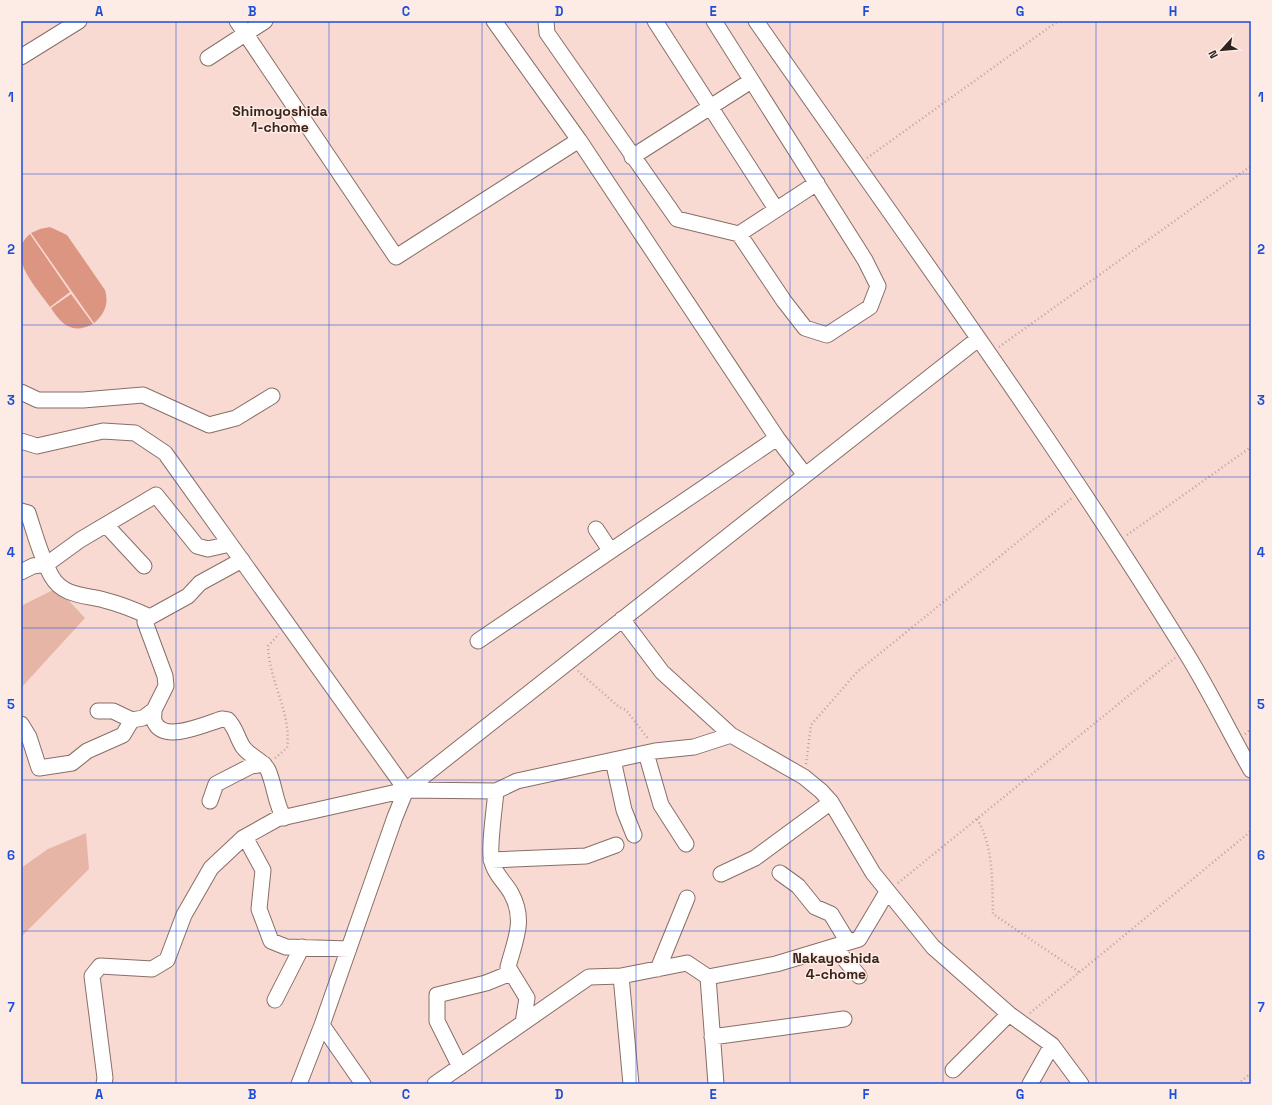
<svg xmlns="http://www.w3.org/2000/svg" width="1272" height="1105" viewBox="0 0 1272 1105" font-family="'Space Grotesk',sans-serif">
<rect width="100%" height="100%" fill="#f8dad2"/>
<path fill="#e7b5a6" d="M57,588L85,618L21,688V606Z
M86,833L89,869L21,937V868L48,849Z"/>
<path fill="#dc9580" d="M50,227L67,235L105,290C109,303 105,314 94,323L31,233L40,229Z
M30,234L70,292L50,307C37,288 4,255 30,234Z
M71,294L93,324C72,335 61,324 51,308Z"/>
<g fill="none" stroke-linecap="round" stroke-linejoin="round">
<g stroke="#886e67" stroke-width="17">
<path id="minor" d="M237,21L396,257L579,140
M494,21L579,140L777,438L805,475
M546,21L547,33L677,219L739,234L784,301L805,328L827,335L870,307L878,286L865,260L714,21
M655,21L776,209
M756,21C900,228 1050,433 1183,648C1208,687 1228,730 1251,770
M21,57L79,21
M208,58L265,21
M632,157L751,81
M739,234L817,183
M21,392L38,400H83L143,395L209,425L236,418L272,396
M21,441L37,446L103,431L135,433L165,453L406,790
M21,511L28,513C35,534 41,558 52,577C63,596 85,595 104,600C120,604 135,610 150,617
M106,525L144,566
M596,529L610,550
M21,572L33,566L47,564L80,540L156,495L197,546L208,549L230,544
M622,619L662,672L731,735L804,777L821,791L831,802L873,873L933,947L1009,1014L1052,1045L1081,1084
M478,641L777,438
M154,710C154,714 153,720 155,723C165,743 205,724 222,719L228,720C236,728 237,738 243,747C250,757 263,760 268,770C275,786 275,803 284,818
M98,711H113L132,720L143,718L154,710L166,686L165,676L145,622L150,617L188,596L200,583L242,560
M21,724L29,737L39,768L72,763L87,751L123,735L132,720
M646,753L661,805L686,844
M613,760L624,810L634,835
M496,791C495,805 488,851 492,862C495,875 505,882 511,893C526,920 515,940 508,967L527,998L523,1023
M210,801L216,784L251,766L264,764
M245,837L263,870L259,909L271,941L286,947L349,949
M491,860L586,856L616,845
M780,873L798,886L815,907L831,914L848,942
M721,874L755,858L831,802
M834,947L859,976
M658,969L687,898
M621,976L631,1084
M708,977L716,1084
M275,1000L302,947
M322,1025L363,1084
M712,1037L844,1019
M460,1067L437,1021V995L486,983L511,973
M953,1070L1009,1014
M104,1084L105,1078L92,976L100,966L152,969L167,960L184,915L211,868L243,838L277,819L406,790L496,791L517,781L655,751L694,747L731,735
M299,1084L322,1025L395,817L406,790L978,339
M435,1084L589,977L621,976L687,963L708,977L776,964L859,939L887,892
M1030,1084L1052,1045"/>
</g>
<path stroke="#bba39c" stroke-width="2.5" stroke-dasharray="1 3" stroke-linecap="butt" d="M867,158L1058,21
M999,347L1251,166
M1127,535L1251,447
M578,671L619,707L626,710L649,740
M1245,734L1251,729
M275,758L287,748C292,714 269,681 268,646L279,634
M806,764L811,725L857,672L1072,498
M977,819C994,846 992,884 993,914L1079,972
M898,883L1175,658
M1030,1013L1251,831
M1238,1084L1251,1073"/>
<use href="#minor" stroke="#fff" stroke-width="15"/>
</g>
<path fill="none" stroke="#1d4ed8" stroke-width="1" stroke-opacity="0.55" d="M176,21V1084M329,21V1084M482,21V1084M636,21V1084M790,21V1084M943,21V1084M1096,21V1084M21,174H1251M21,325H1251M21,477H1251M21,628H1251M21,780H1251M21,931H1251"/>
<g text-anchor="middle" stroke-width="3" stroke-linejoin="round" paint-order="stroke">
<g font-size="14" font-weight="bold" fill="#39241d" stroke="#fdebe5">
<text x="280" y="116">Shimoyoshida<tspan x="280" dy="16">1-chome</tspan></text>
<text x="836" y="963">Nakayoshida<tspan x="836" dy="16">4-chome</tspan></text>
</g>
</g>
<rect width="1272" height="1105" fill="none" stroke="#fdebe5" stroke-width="44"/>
<g transform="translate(1222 50) rotate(243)" stroke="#fdebe5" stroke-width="3" paint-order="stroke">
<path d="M0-3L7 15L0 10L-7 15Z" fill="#2d221f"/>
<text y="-6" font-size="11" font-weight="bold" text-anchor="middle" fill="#2d221f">N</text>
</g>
<rect x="22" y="22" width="1228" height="1061" fill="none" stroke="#1d4ed8" stroke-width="1.5"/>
<g font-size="13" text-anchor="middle" font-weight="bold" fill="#1d4ed8">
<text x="99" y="16">A</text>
<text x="252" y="16">B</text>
<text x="406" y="16">C</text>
<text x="559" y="16">D</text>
<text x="713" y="16">E</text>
<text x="866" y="16">F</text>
<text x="1020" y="16">G</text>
<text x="1173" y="16">H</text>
<text x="11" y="102">1</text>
<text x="1261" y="102">1</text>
<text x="11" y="254">2</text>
<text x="1261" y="254">2</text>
<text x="11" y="405">3</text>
<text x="1261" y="405">3</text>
<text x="11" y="557">4</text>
<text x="1261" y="557">4</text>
<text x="11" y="709">5</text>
<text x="1261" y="709">5</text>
<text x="11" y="860">6</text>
<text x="1261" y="860">6</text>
<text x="11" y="1012">7</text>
<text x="1261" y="1012">7</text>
<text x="99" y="1099">A</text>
<text x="252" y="1099">B</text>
<text x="406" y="1099">C</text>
<text x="559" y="1099">D</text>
<text x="713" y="1099">E</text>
<text x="866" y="1099">F</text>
<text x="1020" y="1099">G</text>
<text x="1173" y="1099">H</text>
</g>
</svg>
